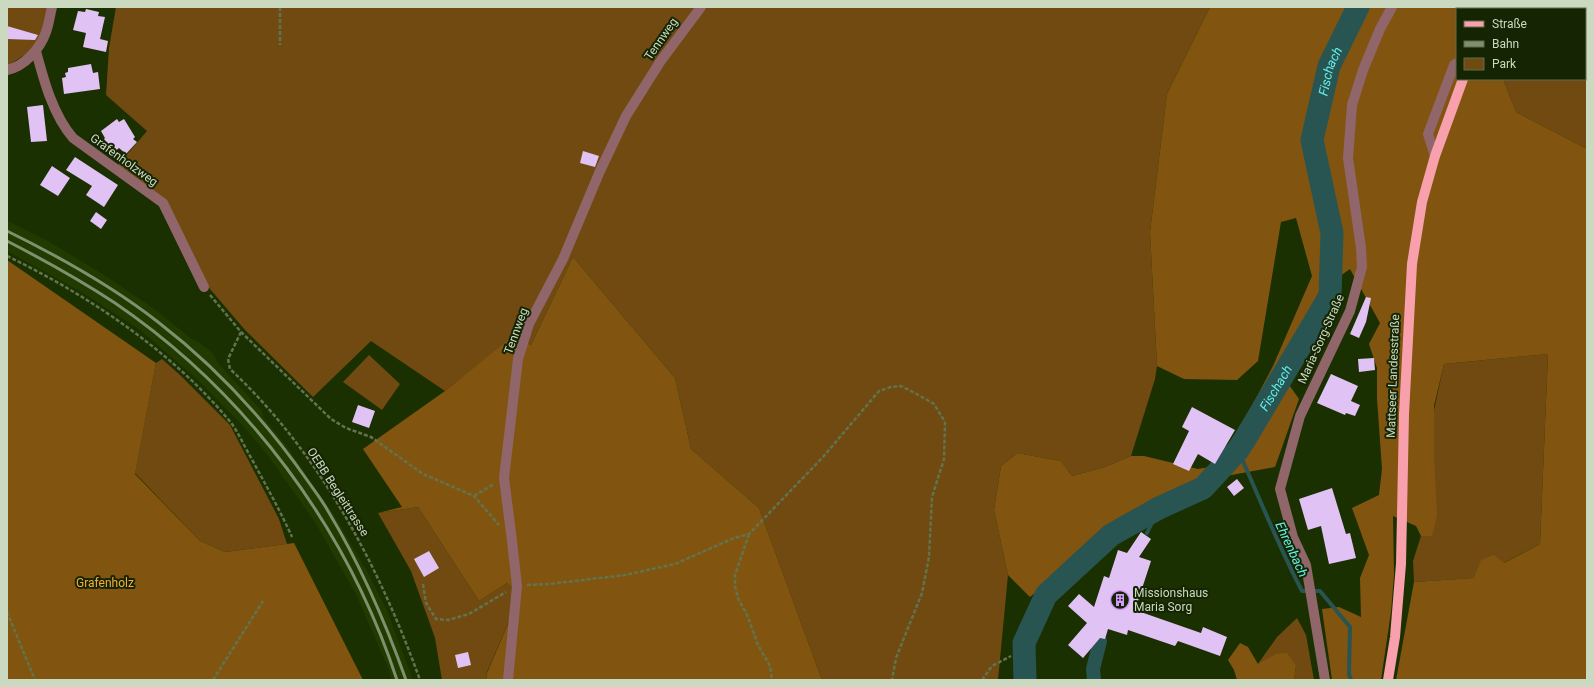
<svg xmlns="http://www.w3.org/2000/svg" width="1594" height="687" viewBox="0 0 1594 687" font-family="Roboto,sans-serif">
<rect width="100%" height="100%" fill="#1b3001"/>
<path fill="#213a00" d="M7,221L48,241L101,273L153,308L193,340L200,343L213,353L217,362L262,411L263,417L285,444L334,515L368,573L387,611L413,680H391L389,670L356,594L315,522L267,454L243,426L197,379L140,330L83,293L7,251Z"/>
<path fill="#704a10" d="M7,7H49L46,26L31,51L7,66Z
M116,7H1210L1167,94L1150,232L1157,366L1155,379L1131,456L1105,467L1072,476L1061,461L1017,453L1001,466L994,510L1008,575L998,680H822L759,508L691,449L675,378L573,257L531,345L514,336L445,391L371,341L313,397L245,330L210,289L198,267L172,212L117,166L147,131L106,95L109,48Z
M1511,7H1587V149L1516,112L1503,79H1585V9H1511Z
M1548,354L1540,544L1475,578L1414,582L1413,561L1421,536H1432L1434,410L1444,364Z
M369,355L400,384L382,410L343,382Z
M162,359L180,375L230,425L279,519L287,544L225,552L200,541L135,473L156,363Z
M418,507L479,601L507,583L520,596L487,672L486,680H442L435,638L411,571L378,513Z
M1297,618L1306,635L1314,680H1294L1296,666L1258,664L1277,637Z"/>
<path fill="#815510" d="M1210,7H1511V9H1457V79H1503L1516,112L1587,149V680H1396L1414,582L1474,578L1481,560L1494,555L1504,563L1540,544L1548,354L1444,364L1434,406V455L1437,516L1432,536H1421L1416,526L1393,516L1394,575L1391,612L1381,680H1332L1322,609L1339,607L1361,617L1360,578L1369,555L1352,508L1379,495L1382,469L1377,398V368L1369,344L1380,323L1350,269L1320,290L1278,369L1299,399L1275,467L1199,481L1128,513L1030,597L1008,575L994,510L1001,466L1017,453L1061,461L1072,476L1105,467L1131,456H1144L1198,469L1216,466L1230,447L1273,366L1312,276L1296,218L1281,222L1258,361L1237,380L1184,379L1157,366L1150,232L1167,94Z
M573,257L675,378L691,449L759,508L822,680H486L487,673L520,596L507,583L479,601L418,507L378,513L402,507L363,449L445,391L514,335L531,345Z
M7,260L156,363L135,474L200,541L225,552L294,543L363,680H7Z
M1240,643L1248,647L1258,664L1276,654L1287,653L1296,666L1294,680H1237L1234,670L1228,660Z"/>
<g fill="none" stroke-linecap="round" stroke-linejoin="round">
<path stroke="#285452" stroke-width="4" d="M1238,450C1259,497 1278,545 1302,591H1320L1350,627L1349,674L1351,680
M1147,533L1159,508"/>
<path stroke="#285452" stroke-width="14" d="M1094,680L1093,669L1100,641"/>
<path stroke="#285452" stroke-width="23" id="s1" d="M1025,680L1024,643L1046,595L1111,535L1159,508L1203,488L1238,450L1245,439L1330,296L1332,233L1312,140L1329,66L1358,7"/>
</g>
<path fill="#e1c2f5" d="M86,9L99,12L98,16L105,17L100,39L108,41L106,52L83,47L86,33L73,30L78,11L85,12Z
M7,26L38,35L35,40L7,39Z
M91,64L93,73L98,72L100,89L64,94L62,78L66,77L65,73L68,72V68Z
M43,105L47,141L31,142L27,107Z
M117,119L119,122L124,119L135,137L133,139L137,142L126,154L119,148L114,152L104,139L105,138L101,131Z
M583,151L599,156L595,167L580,163Z
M75,157L118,185L104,207L86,195L92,186L66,170Z
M52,166L70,178L58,196L40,185Z
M96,212L107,220L101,229L90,221Z
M1366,297L1371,298L1366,322L1359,338L1350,334Z
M1374,358L1375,370L1359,372L1358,359Z
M1331,374L1358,386L1351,401L1360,405L1355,416L1346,413L1345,415L1317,403Z
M358,405L375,411L369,428L352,422Z
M1192,407L1235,430L1215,464L1198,454L1189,471L1173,464L1189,431L1182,427Z
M1237,479L1244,488L1234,496L1227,487Z
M1332,488L1346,534L1350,533L1356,558L1329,564L1321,526L1308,530L1299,499Z
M1141,532L1151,539L1139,557L1151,561L1135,610L1201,633L1203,627L1227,637L1220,656L1178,641L1175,646L1128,630L1127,635L1108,629L1105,639L1100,638L1083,658L1068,645L1087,623L1068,606L1079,594L1094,607L1104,576L1109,578L1118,550L1127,553Z
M429,551L439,568L424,577L414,559Z
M468,652L471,665L458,668L455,655Z"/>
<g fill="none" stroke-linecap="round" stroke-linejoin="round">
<path stroke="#61744e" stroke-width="2.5" stroke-dasharray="4 2" stroke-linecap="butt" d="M280,7V45
M7,256C86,294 170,350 227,418C237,429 242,442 249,454C264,482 279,508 292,537
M210,295L241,332L331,419L346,428L371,437L423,474L474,496L499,525
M241,332L228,359L230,369C320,453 379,566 420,680
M474,496L494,484
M749,534L735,575V586L738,598L748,617L758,645L770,666L772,680
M423,584L426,603L436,619L448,620L469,614L506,592
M527,585L549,584L625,575L675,564L734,538L749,534L823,457L879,391L891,387L901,386L915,393L934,404L945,422L944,459L932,497L929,557L922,593L896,658L892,680
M7,612L35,680
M213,680L263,601
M982,680L992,666L1011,656"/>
<path stroke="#90666b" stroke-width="10" d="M36,51C44,81 53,115 73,138L163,203L204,287
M7,70C25,66 40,49 46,32C49,24 50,15 52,7
M1435,156L1428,134L1454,65L1457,63
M508,680L517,586L512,541L504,478L518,359L529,324L563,259L600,171L626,116L660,62L701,7
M1325,680L1306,565L1293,537L1280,489L1300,416L1350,311L1362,267L1361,248L1348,158L1352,105L1363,70L1380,29L1392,7"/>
<path stroke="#f8a1ac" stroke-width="10" d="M1487,9L1488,7
M1388,680L1395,637L1401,564L1404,414L1412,264L1422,202L1435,156L1463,79"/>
<path stroke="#7e906d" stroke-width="3" d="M7,231C60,257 112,286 158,322C215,366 266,421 307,480C314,490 322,500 328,511C360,564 385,621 406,680
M7,241C44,260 80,280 115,303C247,393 347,528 397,680"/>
</g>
<defs>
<g id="building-ring" transform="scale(1)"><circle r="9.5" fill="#152503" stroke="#d59bfa" stroke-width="1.5"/><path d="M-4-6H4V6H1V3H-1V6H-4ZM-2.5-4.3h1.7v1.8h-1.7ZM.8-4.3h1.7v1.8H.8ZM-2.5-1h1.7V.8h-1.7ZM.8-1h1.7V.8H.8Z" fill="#d59bfa"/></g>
</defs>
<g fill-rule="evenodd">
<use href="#building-ring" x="1120" y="600"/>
</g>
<g text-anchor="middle" stroke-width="4" stroke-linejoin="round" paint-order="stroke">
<g font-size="12" fill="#cad9bf" stroke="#152503">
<text transform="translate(661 39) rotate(-55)" y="4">Tennweg</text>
<text transform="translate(124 160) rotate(36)" y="4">Grafenholzweg</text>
<text transform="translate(516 331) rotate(-70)" y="4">Tennweg</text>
<text transform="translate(1321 339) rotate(-66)" y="4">Maria-Sorg-Straße</text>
<text transform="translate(1393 376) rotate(-88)" y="4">Mattseer Landesstraße</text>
<text transform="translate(338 492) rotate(57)" y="4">OEBB Begleittrasse</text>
</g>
<g font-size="12" fill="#fbac3c" stroke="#152503">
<text x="105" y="587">Grafenholz</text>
</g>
<g font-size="12" fill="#cad9bf" stroke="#152503" text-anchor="start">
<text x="1134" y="597">Missionshaus<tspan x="1134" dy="14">Maria Sorg</tspan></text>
</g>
<g font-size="13" font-style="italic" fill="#61efe9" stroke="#152503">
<text dy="5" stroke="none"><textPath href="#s1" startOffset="742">Fischach</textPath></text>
<text dy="5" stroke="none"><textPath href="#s1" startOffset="406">Fischach</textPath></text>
<text transform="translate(1292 549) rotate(65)" y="5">Ehrenbach</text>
</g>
</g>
<rect width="1594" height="687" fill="none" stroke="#cad9bf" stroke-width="16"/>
<rect x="1456" y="8" width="130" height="72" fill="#152503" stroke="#5d6d4e"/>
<rect x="1464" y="21" width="20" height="6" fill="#f8a1ac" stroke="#5d6d4e"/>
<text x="1492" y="28" font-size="12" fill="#cad9bf">Straße</text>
<rect x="1464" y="41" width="20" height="6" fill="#7e906d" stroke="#5d6d4e"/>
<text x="1492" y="48" font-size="12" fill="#cad9bf">Bahn</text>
<rect x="1464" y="58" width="20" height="12" fill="#704a10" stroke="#5d6d4e"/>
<text x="1492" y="68" font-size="12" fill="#cad9bf">Park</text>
</svg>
